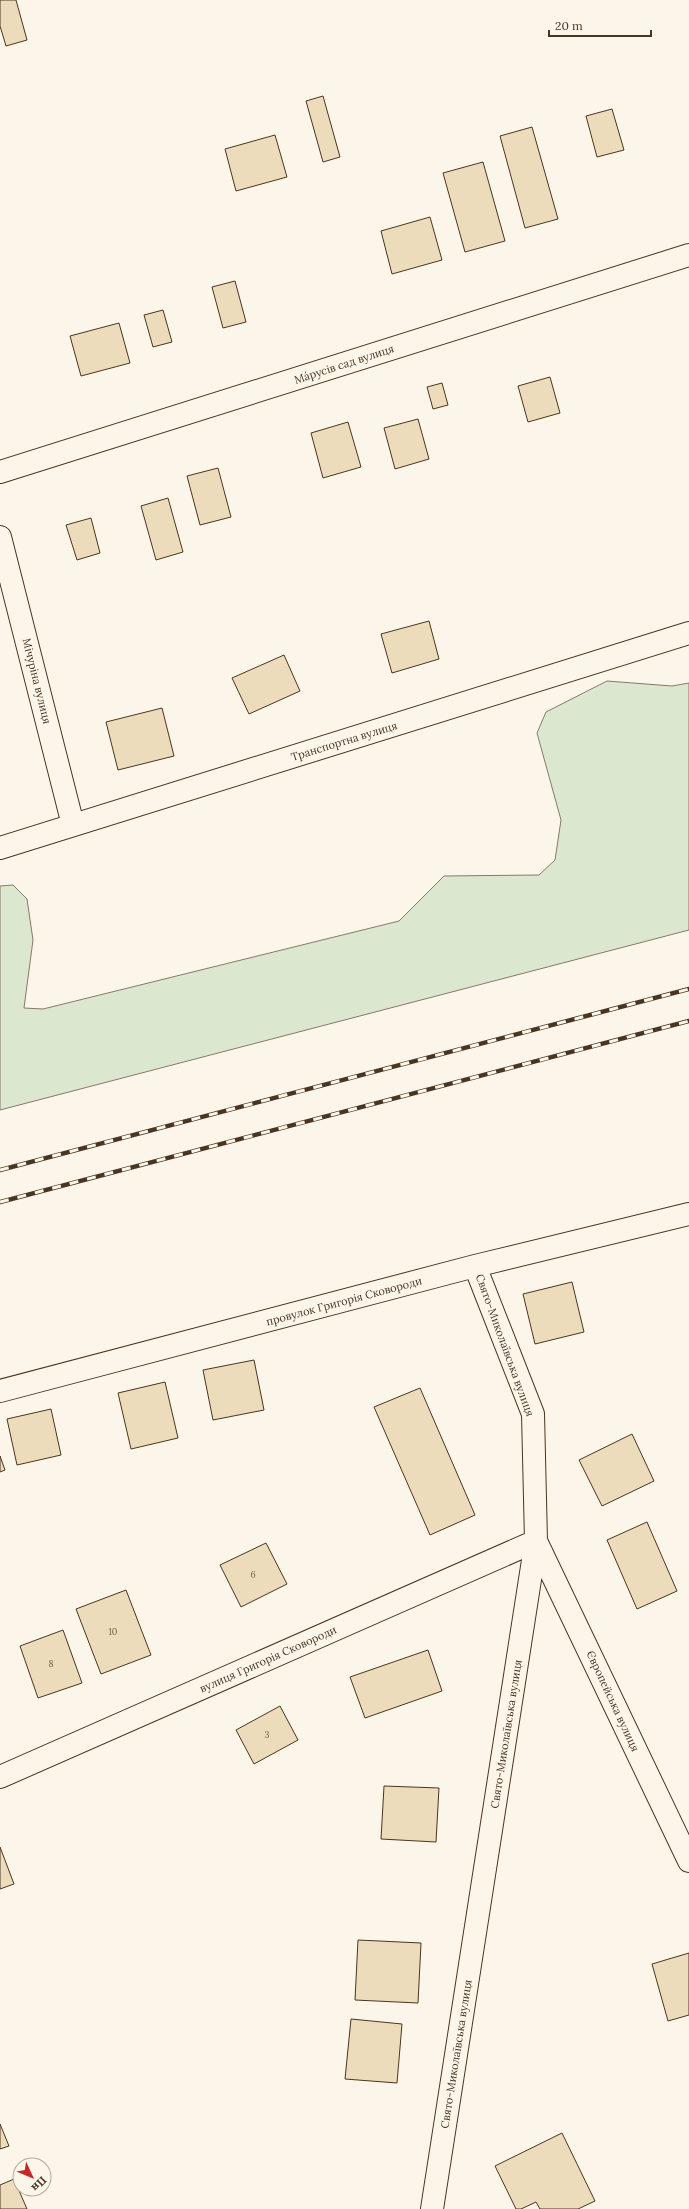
<svg xmlns="http://www.w3.org/2000/svg" width="689" height="2209" viewBox="0 0 689 2209" font-family="Lora,serif">
<rect width="100%" height="100%" fill="#fbf6e9"/>
<path fill="#dce7d0" stroke="#887966" d="M607,681L672,686L689,683V930L0,1110V886L13,885L27,899L33,940L24,1008L43,1009L399,921L444,876L539,875L555,860L561,820L537,733L546,712Z"/>
<path fill="#ecdcbc" stroke="#4a3520" d="M0,0H16L27,40L6,46L0,26Z
M323,96L340,157L323,162L306,101Z
M612,109L624,150L597,157L586,116Z
M532,127L558,219L525,228L500,136Z
M275,135L287,177L236,191L225,149Z
M483,162L505,241L465,252L443,173Z
M430,217L442,260L392,274L381,231Z
M235,281L246,322L223,328L212,287Z
M163,310L172,342L153,347L144,315Z
M119,323L130,363L81,376L70,336Z
M550,377L560,413L528,422L518,386Z
M442,383L448,405L433,409L427,387Z
M418,419L429,459L395,469L384,428Z
M348,422L361,467L323,478L311,433Z
M218,468L231,517L200,525L187,476Z
M168,498L183,552L156,560L141,506Z
M91,518L100,553L77,560L66,525Z
M429,621L439,659L392,673L381,634Z
M284,655L300,691L249,714L232,678Z
M162,708L174,756L118,770L106,722Z
M572,1282L584,1332L535,1344L523,1294Z
M254,1360L264,1410L213,1420L203,1370Z
M165,1382L178,1438L131,1449L118,1393Z
M420,1388L475,1515L430,1535L374,1407Z
M51,1409L61,1455L17,1465L7,1419Z
M632,1434L654,1481L602,1506L579,1460Z
M0,1456L5,1470L0,1472Z
M647,1522L677,1591L637,1609L607,1540Z
M266,1543L287,1584L241,1607L220,1565Z
M126,1590L151,1655L101,1674L76,1609Z
M63,1630L82,1683L38,1698L20,1646Z
M428,1650L442,1691L365,1718L350,1677Z
M280,1706L298,1740L254,1764L236,1730Z
M384,1786L439,1788L436,1842L381,1839Z
M0,1847L14,1884L0,1889Z
M358,1940L421,1943L418,2003L355,2000Z
M689,1953V2015L668,2021L652,1964Z
M351,2019L402,2024L397,2083L345,2079Z
M0,2124L9,2146L0,2149Z
M562,2133L595,2201L578,2209H540L536,2202L521,2209H516L495,2166Z
M14,2179L27,2209H0V2185Z"/>
<g fill="none" stroke-linecap="round" stroke-linejoin="round">
<g stroke="#4a3520" stroke-width="24">
<path id="street" d="M0,472L689,255
M0,537L73,825
M0,848L689,633
M0,1391L475,1266L689,1214
M0,1777L536,1541L689,1861
M432,2209L536,1541L533,1414L475,1266"/>
</g>
<use href="#street" stroke="#fbf6e9" stroke-width="22"/>
<g stroke="#4a3520" stroke-width="4.5">
<path id="rail" d="M0,1170L689,989
M0,1202L689,1021"/>
</g>
<use href="#rail" stroke="#fbf6e9" stroke-width="3" stroke-dasharray="9" stroke-linecap="butt"/>
</g>
<g text-anchor="middle" stroke-width="3" stroke-linejoin="round" paint-order="stroke">
<g font-size="9" fill="#725f47">
<text x="253" y="1578">6</text>
<text x="113" y="1635">10</text>
<text x="51" y="1667">8</text>
<text x="267" y="1738">3</text>
</g>
<g font-size="11" fill="#4a3520" stroke="#fbf6e9">
<text transform="translate(344 364) rotate(-18)" y="4">Мáрусів сад вулиця</text>
<text transform="translate(37 681) rotate(76)" y="4">Мічуріна вулиця</text>
<text transform="translate(344 741) rotate(-17)" y="4">Транспортна вулиця</text>
<text transform="translate(344 1301) rotate(-15)" y="4">провулок Григорія Сковороди</text>
<text transform="translate(505 1345) rotate(70)" y="4">Свято-Миколаївська вулиця</text>
<text transform="translate(268 1659) rotate(-24)" y="4">вулиця Григорія Сковороди</text>
<text transform="translate(613 1701) rotate(65)" y="4">Європейська вулиця</text>
<text transform="translate(506 1734) rotate(-81)" y="4">Свято-Миколаївська вулиця</text>
<text transform="translate(456 2054) rotate(-81)" y="4">Свято-Миколаївська вулиця</text>
</g>
</g>
<g transform="translate(32 2177) rotate(134)"><circle r="19" fill="#fbf6e9" stroke="#b4a999"/>
<path d="M0-3L7 15L0 10L-7 15Z" fill="#c62828"/>
<text y="-6" font-size="11" font-weight="bold" text-anchor="middle" fill="#4a3520">Пн</text>
</g>
<path d="M549 30v6h102v-6" fill="none" stroke="#4a3520" stroke-width="2"/>
<text x="555" y="30" font-size="12" fill="#4a3520" stroke="#fbf6e9" stroke-width="3" paint-order="stroke">20 m</text>
</svg>
